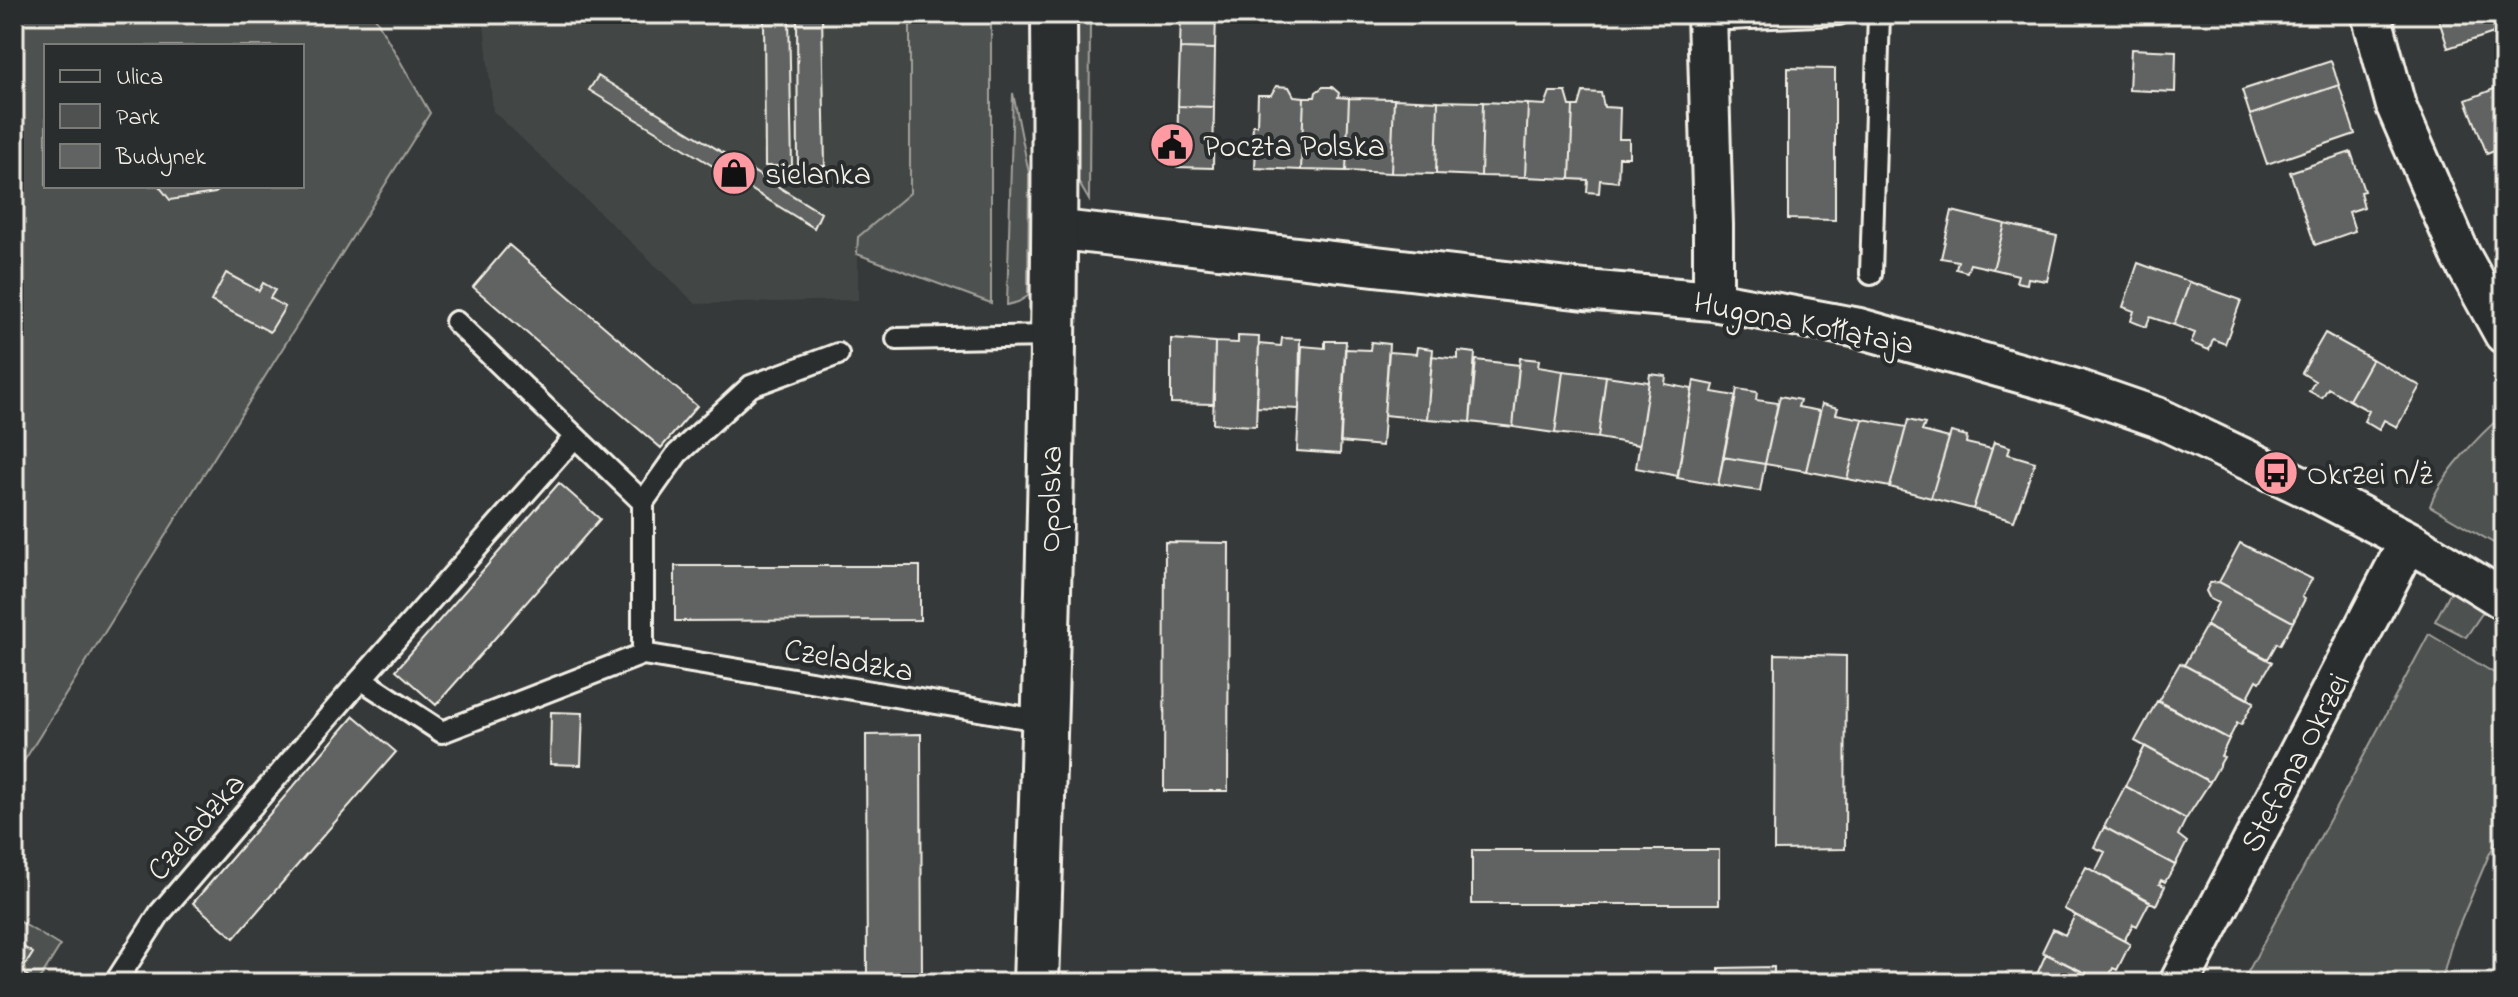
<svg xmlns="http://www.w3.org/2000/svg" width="2518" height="997" viewBox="0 0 2518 997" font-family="'Indie Flower',sans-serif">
<rect width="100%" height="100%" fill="#363939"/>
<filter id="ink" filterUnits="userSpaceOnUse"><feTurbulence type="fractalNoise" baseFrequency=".0125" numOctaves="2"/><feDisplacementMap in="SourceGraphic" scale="16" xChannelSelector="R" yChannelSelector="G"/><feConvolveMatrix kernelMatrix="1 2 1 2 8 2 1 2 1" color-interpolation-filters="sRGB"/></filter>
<g filter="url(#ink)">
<path fill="#434645" d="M483,14H910V193L858,237V300L696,304L493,111Z"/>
<path fill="#4e514f" stroke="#a1a19c" stroke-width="2" fill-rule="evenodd" d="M14,14H373L430,113L14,777ZM46,46H302V186H46Z
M910,14H991V303L857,254L858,237L910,193Z
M1077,14H1090L1089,200L1076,178Z
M1013,93L1029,173L1028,296L1018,302L1007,305Z
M2504,414V549L2430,506C2440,476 2480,434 2504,414Z
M2453,587L2487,606L2466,637L2435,621Z
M2429,634L2504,679V827L2488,857L2452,942L2441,983H2242Z
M14,918L60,946L37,983H14Z"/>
<path fill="#616362" stroke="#f4f1e8" stroke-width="2" d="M764,14H789L792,166H765Z
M797,14H822L825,166H798Z
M1181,14H1216L1215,49L1180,48Z
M2437,14H2498L2503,30L2448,48Z
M1180,48L1215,49L1214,107L1178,106Z
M2131,49L2176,51L2175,92L2129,90Z
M2331,61L2339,85L2250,115L2242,90Z
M1788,68L1835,69V220L1788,219Z
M598,76L821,213L814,228L589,90Z
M2339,85L2355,134L2267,164L2250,115Z
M2504,85V147L2487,154L2466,100Z
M1276,86L1289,87L1294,96L1304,97L1301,170L1255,168L1256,145L1252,144L1253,125H1257L1258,95H1271Z
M1323,87H1332L1339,93L1338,97L1349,98L1346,171L1301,170L1304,97H1315L1316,92Z
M1550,92H1566L1570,106H1573L1570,179L1525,177L1528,104L1545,105Z
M1583,92L1601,93L1604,107L1620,108L1619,139H1629V157H1619L1618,182L1600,180L1599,193L1587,192L1588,180L1570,179L1573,106H1579Z
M1349,98L1394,99L1391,173L1346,171Z
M1394,99L1438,101L1436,174L1391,173Z
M1438,101L1483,102L1481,176L1436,174Z
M1483,102L1528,104L1525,177L1481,176Z
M1178,106L1214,107L1213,168L1177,167Z
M2351,152L2364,191L2360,192L2364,207L2349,212L2355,231L2315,245L2290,172Z
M159,186H225L215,193L170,200Z
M1952,211L2005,224L1993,269L1970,264L1967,272L1956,269L1958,261L1941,258Z
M2005,224L2057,236L2047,281L2028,278L2027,284L2016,282L2018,275L1993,269Z
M509,245L697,406L661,448L473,287Z
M2138,263L2190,282L2174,325L2150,317L2146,327L2131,321L2134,311L2123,307Z
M226,273L259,291L263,283L275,290L270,298L285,307L270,332L211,301Z
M2190,282L2241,300L2225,344L2213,339L2209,350L2191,343L2195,333L2174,325Z
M2325,333L2372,359L2349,400L2328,388L2322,398L2309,391L2315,381L2302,373Z
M1238,336L1259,337L1256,426L1213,424L1215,342L1238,343Z
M1282,338L1300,339L1299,409L1257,407L1259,344L1281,346Z
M1171,339L1215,342L1214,404L1171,403Z
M1325,341H1346L1340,454L1297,451L1302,346L1325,348Z
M1371,342L1389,344L1382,446L1340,442L1345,349L1370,350Z
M1417,347L1433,349L1427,419L1384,415L1389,352L1416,354Z
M1458,351L1475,353L1470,422L1427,419L1432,356L1458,359Z
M1520,358L1539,360L1538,367L1563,371L1555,433L1513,427Z
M2372,359L2420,386L2397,427L2384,420L2379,430L2364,421L2369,411L2349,400Z
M1476,360L1519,365L1513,427L1470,422Z
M1563,371L1606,376L1598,438L1555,433Z
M1650,374L1666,376L1665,384L1692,389L1678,476L1636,468Z
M1606,376L1649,382L1639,445L1598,438Z
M1694,381L1714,385L1712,392L1736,396L1718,485L1677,478Z
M1737,389L1757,392L1756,400L1778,403L1765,464L1723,457Z
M1780,396L1800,400L1798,407L1820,411L1806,471L1765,464Z
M1822,404L1838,408L1836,414L1863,419L1847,479L1806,471Z
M1863,419L1906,427L1890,487L1847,479Z
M1908,420L1925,424L1922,431L1949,438L1931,498L1890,487Z
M1951,432L1967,436L1966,443L1992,449L1973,509L1931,498Z
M1994,442L2010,447L2008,454L2035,462L2014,521L1973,509Z
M1723,457L1765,464L1760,491L1718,485Z
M559,483L600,519L436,705L396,670Z
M1165,542L1229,543L1228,791H1164Z
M2240,543L2312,579L2302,597L2305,599L2293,622L2219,582Z
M675,566H920V620L675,621Z
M2219,582L2293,622L2280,645L2277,643L2268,659L2206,626L2218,603L2210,599L2206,591L2210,583Z
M2206,626L2272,662L2260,682L2257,680L2247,699L2184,665Z
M1775,654L1846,656L1845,849L1774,850Z
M2180,663L2254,702L2241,725L2237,723L2229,739L2158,701Z
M2157,701L2229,739L2221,756L2224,757L2210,782L2135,741Z
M551,712L583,713L581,765L550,764Z
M354,716L396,752L234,938L193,903Z
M921,734L922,981H867L866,735Z
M2145,746L2210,782L2186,819L2125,786Z
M2125,786L2186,819L2178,835L2187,842L2175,865L2104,827Z
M2104,827L2175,865L2165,882L2161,880L2159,884L2165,886L2156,905L2095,872L2105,852L2094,847Z
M1472,850H1719V904H1472Z
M2086,867L2150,901L2137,926L2133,924L2124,941L2064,909Z
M2075,915L2130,944L2117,970L2113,968L2106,983L2042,952L2053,929L2065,935Z
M14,941L33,953L21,972L28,976L24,983H14Z
M2046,954L2105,983H2033Z
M1774,967V983H1719V968Z"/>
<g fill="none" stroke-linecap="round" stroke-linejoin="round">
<g stroke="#f4f1e8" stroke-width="26">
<path id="service" d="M1707,20L1839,14
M1871,274L1879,14
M456,322L643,502V654
M897,339L1052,336
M643,502L677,454L751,386L838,354
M361,679L574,438
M115,983L160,913L361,679L442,732L643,654L1045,721"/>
</g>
<g stroke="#f4f1e8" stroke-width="44">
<path id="minor" d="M1707,14L1713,225V301
M2371,14L2396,106L2461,256L2504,334
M1052,229L1585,290L1713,301L1859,328L2073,388L2157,417L2315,492L2409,541L2504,600
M2179,983L2409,541"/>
</g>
<g stroke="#f4f1e8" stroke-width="50">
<path id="tertiary" d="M1036,983C1047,660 1057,337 1054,14"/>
</g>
<use href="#service" stroke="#2a2d2e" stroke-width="20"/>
<use href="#minor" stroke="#2a2d2e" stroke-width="38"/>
<use href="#tertiary" stroke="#2a2d2e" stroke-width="44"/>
</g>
</g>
<defs>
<g id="civic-disc" transform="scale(2.3)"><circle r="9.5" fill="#ff9aa2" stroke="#2a2d2e"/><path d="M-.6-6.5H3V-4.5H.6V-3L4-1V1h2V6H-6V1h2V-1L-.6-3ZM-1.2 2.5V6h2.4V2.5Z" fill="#111"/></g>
<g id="shop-disc" transform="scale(2.3)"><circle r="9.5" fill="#ff9aa2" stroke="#2a2d2e"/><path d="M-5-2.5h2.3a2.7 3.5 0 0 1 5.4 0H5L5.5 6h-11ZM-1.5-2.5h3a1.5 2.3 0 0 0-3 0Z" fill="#111"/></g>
<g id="bus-disc" transform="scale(2.3)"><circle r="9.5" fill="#ff9aa2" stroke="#2a2d2e"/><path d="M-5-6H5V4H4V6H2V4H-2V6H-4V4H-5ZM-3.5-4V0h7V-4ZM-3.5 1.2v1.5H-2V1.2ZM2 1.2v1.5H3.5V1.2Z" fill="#111"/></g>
</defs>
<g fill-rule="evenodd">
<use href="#civic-disc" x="1172" y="145"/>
<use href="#shop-disc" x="734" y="173"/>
<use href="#bus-disc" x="2276" y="473"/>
</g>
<g text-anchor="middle" stroke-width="8" stroke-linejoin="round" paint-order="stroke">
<g font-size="32" fill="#f4f1e8" stroke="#2a2d2e" text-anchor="start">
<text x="1203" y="156">Poczta Polska</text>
<text x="765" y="184">sielanka</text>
<text x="2307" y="484">Okrzei n/ż</text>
</g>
<g font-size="32" fill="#f4f1e8" stroke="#2a2d2e">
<text transform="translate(1804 322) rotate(11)" y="11">Hugona Kołłątaja</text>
<text transform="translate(1049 499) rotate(-89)" y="11">Opolska</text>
<text transform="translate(849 659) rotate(10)" y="11">Czeladzka</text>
<text transform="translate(2294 762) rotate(-62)" y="11">Stefana Okrzei</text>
<text transform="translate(195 826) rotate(-49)" y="11">Czeladzka</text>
</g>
</g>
<rect width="2518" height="997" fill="none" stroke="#2a2d2e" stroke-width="48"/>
<rect x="24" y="24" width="2470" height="949" fill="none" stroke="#f4f1e8" stroke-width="3" filter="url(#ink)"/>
<rect x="44" y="44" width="260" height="144" fill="#2a2d2e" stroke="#7b7b78" stroke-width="2"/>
<rect x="60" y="70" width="40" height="12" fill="#2a2d2e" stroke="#7b7b78" stroke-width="2"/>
<text x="116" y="84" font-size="24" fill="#f4f1e8">Ulica</text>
<rect x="60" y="104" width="40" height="24" fill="#4e514f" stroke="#7b7b78" stroke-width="2"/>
<text x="116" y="124" font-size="24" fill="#f4f1e8">Park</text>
<rect x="60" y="144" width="40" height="24" fill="#616362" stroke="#7b7b78" stroke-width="2"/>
<text x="116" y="164" font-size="24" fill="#f4f1e8">Budynek</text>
</svg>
